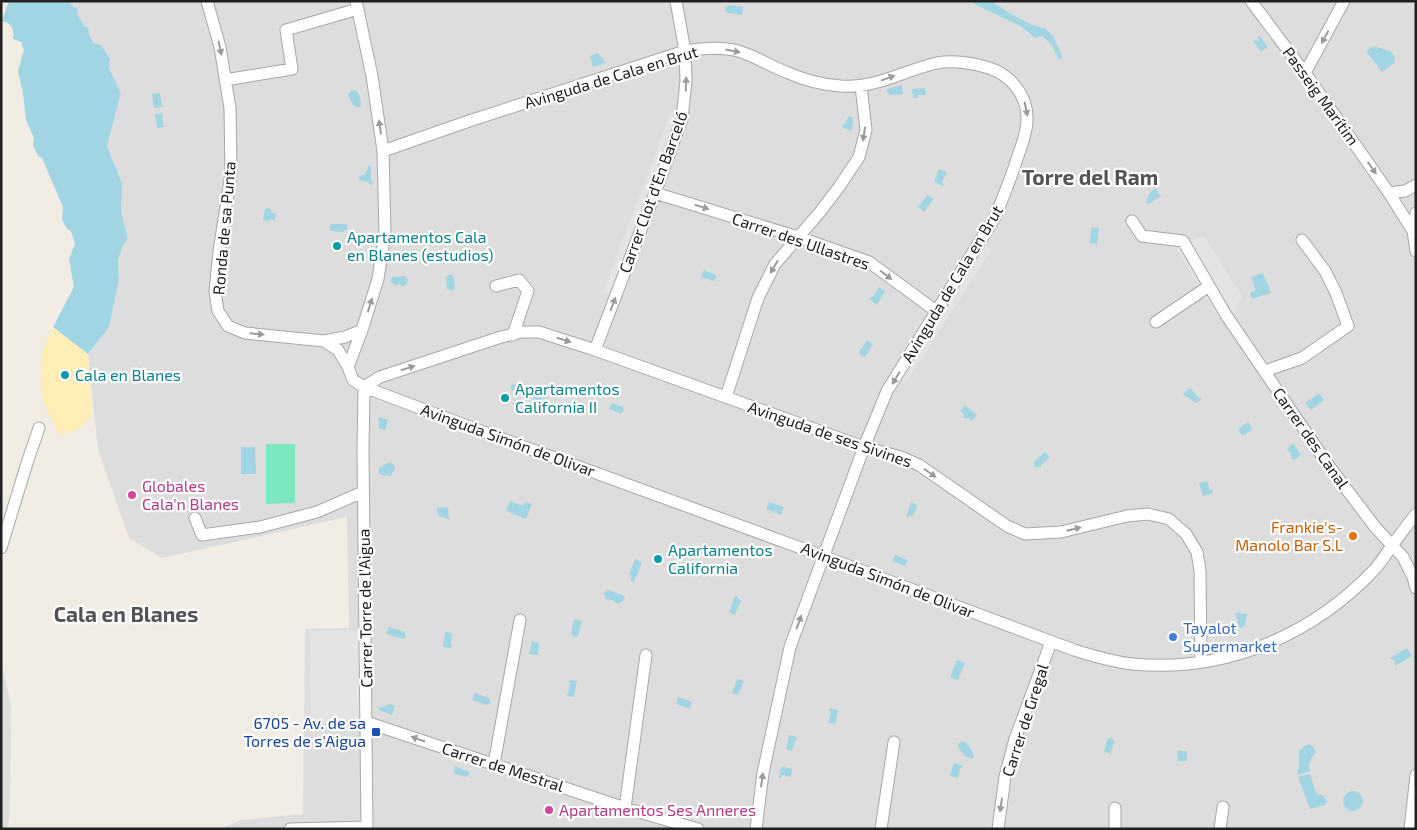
<svg xmlns="http://www.w3.org/2000/svg" width="1417" height="830" viewBox="0 0 1417 830" font-family="'Exo 2',sans-serif">
<rect width="100%" height="100%" fill="#f1ede5"/>
<path fill="#dedddd" d="M69,1H968L1020,26L1028,34L1042,36L1052,45L1055,41L1053,36L1046,29L1030,24L1008,12L991,1H1416V829H221L240,820L303,814L305,629L349,628L347,517L162,558L129,538L98,450L88,354L109,327L119,280L118,260L123,246L128,239L121,211L122,182L107,146L121,93L109,68L110,59L101,45L95,43L89,34L88,27H85L78,16L77,8L74,9Z
M1,661L11,706L10,814L7,829H1Z"/>
<path fill="#ffefb6" d="M53,327L88,354L92,411C86,429 75,431 59,435L43,402L41,387L42,352Z"/>
<path fill="#7de7bd" d="M266,444H295V503L266,504Z"/>
<path fill="#e4e4e4" d="M671,112L679,115L611,295L603,292Z
M1204,236L1242,296L1234,315L1218,317L1175,247Z
M985,245L992,249L906,383L899,378Z
M359,630L360,722H311L310,631Z"/>
<path fill="#a2d5e3" d="M9,1H69L74,8L77,7L78,16L85,27H88L89,34L94,43L101,45L110,59L109,68L121,93L107,146L122,183L121,211L128,239L123,246L118,260L119,280L109,327L88,354L53,327L74,287L69,259L75,244L71,231L67,229L62,219L63,207L42,158L38,156L33,145L34,138L26,120L23,94L18,71L24,50L21,42L13,39C14,29 12,23 2,21Z
M968,1H991L1008,12L1030,24L1046,29L1053,36L1063,58L1058,59L1052,45L1042,36L1035,38L1020,26Z
M729,5L743,7L742,15L728,13L726,12L725,8Z
M1258,36H1260L1268,47L1261,52L1254,42L1256,39L1258,42L1259,41Z
M1374,46L1390,51L1395,56L1394,63L1382,72L1366,51Z
M598,53L606,63L593,67L590,56Z
M902,85L903,94L890,95L887,92V89Z
M925,88L926,95H918V98H913L912,89Z
M352,90H356C360,95 362,101 360,108C353,107 349,100 348,94Z
M160,93L162,107L154,108L152,94Z
M162,113L164,127L157,128L155,114Z
M848,117H852L853,120L852,130L850,131L847,129L843,128L842,126L846,122Z
M368,166H371V180L373,183L371,185L369,184L368,182L359,180V176C365,175 368,172 368,166Z
M939,169L947,172L942,182L944,184L943,186L934,182Z
M1155,188L1161,196L1149,204L1146,203L1149,194Z
M927,195L934,199L924,212L918,207Z
M267,208L271,209L272,213H275L276,216L274,220L270,219L266,222L263,219L265,210Z
M330,224H347V230H344V232L330,231Z
M1092,227L1099,228L1097,244L1089,243Z
M704,270L716,275V279L713,281L701,277Z
M1263,273L1271,293L1252,299L1250,293L1256,290L1251,277Z
M450,274L454,277L455,288L452,291L447,289L446,277Z
M404,276L407,278L408,281L405,286H402L399,284L396,286L390,281L392,277Z
M879,287L885,291L877,305L869,299L871,297H873Z
M867,340L873,344L866,356L862,357L859,352Z
M513,384L525,388L526,389L525,393L521,395L511,389L510,386Z
M1190,388L1199,398H1202L1201,400L1196,403L1184,395L1183,394Z
M536,391L548,396V398H542L538,405L532,403Z
M1319,393L1324,400L1311,410L1305,403Z
M612,403L623,407L624,411L622,412L621,414L609,409Z
M965,405L977,415L972,421L968,418H964V414L960,411Z
M380,417L388,420L386,429L384,430L379,428V418Z
M1248,422L1253,429L1242,436L1239,431V428Z
M1293,443L1301,455L1294,460L1292,459L1291,453L1287,449Z
M241,447H255L256,474H241Z
M1045,452L1050,457L1041,465V467H1034V462Z
M389,462L392,463L395,466V469L392,472V475L390,476L387,475L385,476L381,475L379,473V468Z
M1207,481L1210,490H1212L1213,493L1203,496L1199,483Z
M510,501L523,506L525,502L532,504L526,519L506,511Z
M769,502L784,507L781,515L766,509Z
M911,502L916,504L917,508L912,516L906,517Z
M448,507L449,520L438,515L437,508Z
M895,555L908,560L905,566L892,561Z
M635,559L642,562L634,582L630,581L632,576L629,575Z
M608,590L623,595L625,599L618,604L612,600L605,599L604,592Z
M735,596H737L738,599L741,600L735,615L729,612Z
M1238,612L1242,614L1245,613L1247,615L1245,625L1242,628L1238,627L1237,625L1238,619L1236,617L1235,615Z
M574,619L582,621L578,636L575,637L571,634Z
M389,627L405,632L406,637L403,639L386,634Z
M445,632L452,633L451,644L452,646L451,648L443,647Z
M532,641L539,643L538,655L529,654Z
M1407,648L1412,656L1395,666V661L1390,658Z
M957,660L965,663L958,680L950,677Z
M737,679L744,681L738,695L732,693Z
M569,680L577,681L574,697L567,696L570,684Z
M475,693L489,698L491,703L487,705L472,700Z
M678,697L692,702L690,709L676,704Z
M390,704L395,706L392,715L379,710V708Z
M830,708L838,710L835,724L828,723L831,712L829,710Z
M789,735L797,737V740L795,741L792,751L786,749Z
M1111,737L1114,741L1111,754L1104,752L1107,740Z
M963,741C968,743 974,752 974,757L972,759L965,756L958,747V744Z
M1310,744L1315,749L1316,753C1311,759 1307,762 1310,771L1298,775L1297,771L1299,769V751L1304,746Z
M1178,751H1187V761H1178L1177,754Z
M954,763L963,766L960,769L958,778L950,776Z
M455,766L469,772V775L465,777L453,773Z
M781,766L792,769L791,777L782,775L781,778H779Z
M1310,774L1316,793L1324,796L1327,802L1325,805L1310,809L1298,777Z
M1343 801a10 10 0 1 1 20 0a10 10 0 1 1-20 0Z"/>
<g fill="none" stroke-linecap="round" stroke-linejoin="round">
<g stroke="#a7a7a7" stroke-width="13">
<path id="minor" d="M207,1L220,47L230,108L231,174L219,251L215,291L218,311L228,326L245,333L324,341L338,350L348,367L353,380L364,387L462,424L801,548L1074,650C1094,656 1113,662 1133,664C1225,673 1313,635 1375,569C1381,562 1386,554 1391,547C1399,536 1407,525 1416,514
M1251,1L1305,73L1389,193L1413,231
M1305,73L1344,1
M225,80L292,69L286,30L358,9
M383,151L469,121L685,51C702,48 720,46 738,51C755,56 770,66 786,72C804,80 822,85 841,86C875,89 905,70 937,63C953,60 974,63 989,68C1011,75 1028,96 1027,120C1027,131 1023,142 1019,153C1012,175 1004,196 995,217L887,391L864,447L790,647L763,773L756,829
M655,193L798,237L869,262L936,311
M1389,193L1405,191L1416,185
M1416,213L1413,231L1416,251
M1132,221L1142,236L1183,241L1226,315L1329,466L1375,527L1403,557L1413,577L1416,588
M496,286L519,280L528,291L513,335
M1156,322L1209,286
M324,341L345,337L362,330
M595,350L655,193L682,119L686,81L685,51L676,1
M348,367L362,330L378,279L385,233L383,151L372,76L356,1
M1265,371L1302,358L1348,326L1336,293L1325,271L1302,240
M364,387L380,377L501,337L522,332H539L595,350L864,447L901,457L919,465L1007,526L1025,534L1061,532L1127,516L1148,514L1169,519L1186,534L1197,552L1200,571L1201,662
M364,387L363,451L367,829
M726,397L758,298L775,264L820,212L839,187L859,157L866,130L861,86
M195,518L202,535L260,527L317,512L363,492
M1,548L27,463L39,428
M366,722L625,808L698,829
M494,764L520,620
M625,808L646,655
M1115,808V829
M290,829L367,827
M881,829L894,742
M998,829L1005,777L1015,739L1051,642
M1220,829L1223,807
M1410,829L1416,775"/>
</g>
<use href="#minor" stroke="#fff" stroke-width="11"/>
</g>
<defs><path id="oneway-solid" d="M-6-.8H1V-3.2L6.5 0L1 3.2V.8H-6Z" transform="scale(1.25)"/></defs>
<g fill="#9b9b9b">
<use href="#oneway-solid" transform="translate(1325 37) rotate(118)"/>
<use href="#oneway-solid" transform="translate(220 48) rotate(78)"/>
<use href="#oneway-solid" transform="translate(733 51) rotate(11)"/>
<use href="#oneway-solid" transform="translate(888 78) rotate(-20)"/>
<use href="#oneway-solid" transform="translate(686 84) rotate(-88)"/>
<use href="#oneway-solid" transform="translate(1026 109) rotate(79)"/>
<use href="#oneway-solid" transform="translate(380 127) rotate(-98)"/>
<use href="#oneway-solid" transform="translate(864 134) rotate(99)"/>
<use href="#oneway-solid" transform="translate(1372 168) rotate(55)"/>
<use href="#oneway-solid" transform="translate(702 207) rotate(17)"/>
<use href="#oneway-solid" transform="translate(774 267) rotate(121)"/>
<use href="#oneway-solid" transform="translate(886 275) rotate(37)"/>
<use href="#oneway-solid" transform="translate(613 304) rotate(-69)"/>
<use href="#oneway-solid" transform="translate(370 305) rotate(-73)"/>
<use href="#oneway-solid" transform="translate(257 334) rotate(5)"/>
<use href="#oneway-solid" transform="translate(564 340) rotate(17)"/>
<use href="#oneway-solid" transform="translate(408 368) rotate(-18)"/>
<use href="#oneway-solid" transform="translate(896 378) rotate(121)"/>
<use href="#oneway-solid" transform="translate(930 473) rotate(35)"/>
<use href="#oneway-solid" transform="translate(1074 529) rotate(-14)"/>
<use href="#oneway-solid" transform="translate(799 622) rotate(-70)"/>
<use href="#oneway-solid" transform="translate(418 739) rotate(-161)"/>
<use href="#oneway-solid" transform="translate(762 780) rotate(-82)"/>
<use href="#oneway-solid" transform="translate(1001 805) rotate(98)"/>
</g>
<g fill="#0f9aa8" stroke="#fff" stroke-width="2">
<circle cx="337" cy="246" r="5"/>
<circle cx="65" cy="375" r="5"/>
<circle cx="505" cy="398" r="5"/>
<circle cx="658" cy="559" r="5"/>
</g>
<g fill="#d1479c" stroke="#fff" stroke-width="2">
<circle cx="132" cy="495" r="5"/>
<circle cx="549" cy="810" r="5"/>
</g>
<circle fill="#e8710a" stroke="#fff" stroke-width="2" cx="1353" cy="536" r="5"/>
<circle fill="#3f7fe0" stroke="#fff" stroke-width="2" cx="1173" cy="637" r="5"/>
<rect fill="#1a4fb4" stroke="#fff" stroke-width="2" x="371" y="727" width="10" height="10" rx="2.5"/>
<g text-anchor="middle" stroke-width="4.5" stroke-linejoin="round" paint-order="stroke">
<g font-size="16" fill="#202020" stroke="#fff">
<text transform="translate(611 77) rotate(-17)" y="6">Avinguda de Cala en Brut</text>
<text transform="translate(1321 96) rotate(54)" y="6">Passeig Marítim</text>
<text transform="translate(653 192) rotate(-70)" y="6">Carrer Clot d'En Barceló</text>
<text transform="translate(224 228) rotate(-85)" y="6">Ronda de sa Punta</text>
<text transform="translate(801 241) rotate(19)" y="6">Carrer des Ullastres</text>
<text transform="translate(952 284) rotate(-59)" y="6">Avinguda de Cala en Brut</text>
<text transform="translate(830 434) rotate(19)" y="6">Avinguda de ses Sivines</text>
<text transform="translate(1311 438) rotate(55)" y="6">Carrer des Canal</text>
<text transform="translate(508 440) rotate(20)" y="6">Avinguda Simón de Olivar</text>
<text transform="translate(888 580) rotate(21)" y="6">Avinguda Simón de Olivar</text>
<text transform="translate(365 608) rotate(-91)" y="6">Carrer Torre de l'Aigua</text>
<text transform="translate(1025 720) rotate(-72)" y="6">Carrer de Gregal</text>
<text transform="translate(503 767) rotate(18)" y="6">Carrer de Mestral</text>
</g>
<g font-size="16" fill="#0d838f" stroke="#fff" text-anchor="start">
<text x="347" y="243">Apartamentos Cala<tspan x="347" dy="18">en Blanes (estudios)</tspan></text>
<text x="75" y="381">Cala en Blanes</text>
<text x="515" y="395">Apartamentos<tspan x="515" dy="18">California II</tspan></text>
<text x="668" y="556">Apartamentos<tspan x="668" dy="18">California</tspan></text>
</g>
<g font-size="16" fill="#b23c85" stroke="#fff" text-anchor="start">
<text x="142" y="492">Globales<tspan x="142" dy="18">Cala'n Blanes</tspan></text>
<text x="559" y="816">Apartamentos Ses Anneres</text>
</g>
<g font-size="16" fill="#c56008" stroke="#fff" text-anchor="end">
<text x="1343" y="533">Frankie's-<tspan x="1343" dy="18">Manolo Bar S.L</tspan></text>
</g>
<g font-size="16" fill="#366cbe" stroke="#fff" text-anchor="start">
<text x="1183" y="634">Tayalot<tspan x="1183" dy="18">Supermarket</tspan></text>
</g>
<g font-size="16" fill="#164399" stroke="#fff" text-anchor="end">
<text x="366" y="729">6705 - Av. de sa<tspan x="366" dy="18">Torres de s'Aigua</tspan></text>
</g>
<g font-size="21" font-weight="bold" fill="#535353" stroke="#fff">
<text x="1090" y="185">Torre del Ram</text>
<text x="126" y="622">Cala en Blanes</text>
</g>
</g>
<rect width="1417" height="830" fill="none" stroke="#202020" stroke-width="5"/>
</svg>
